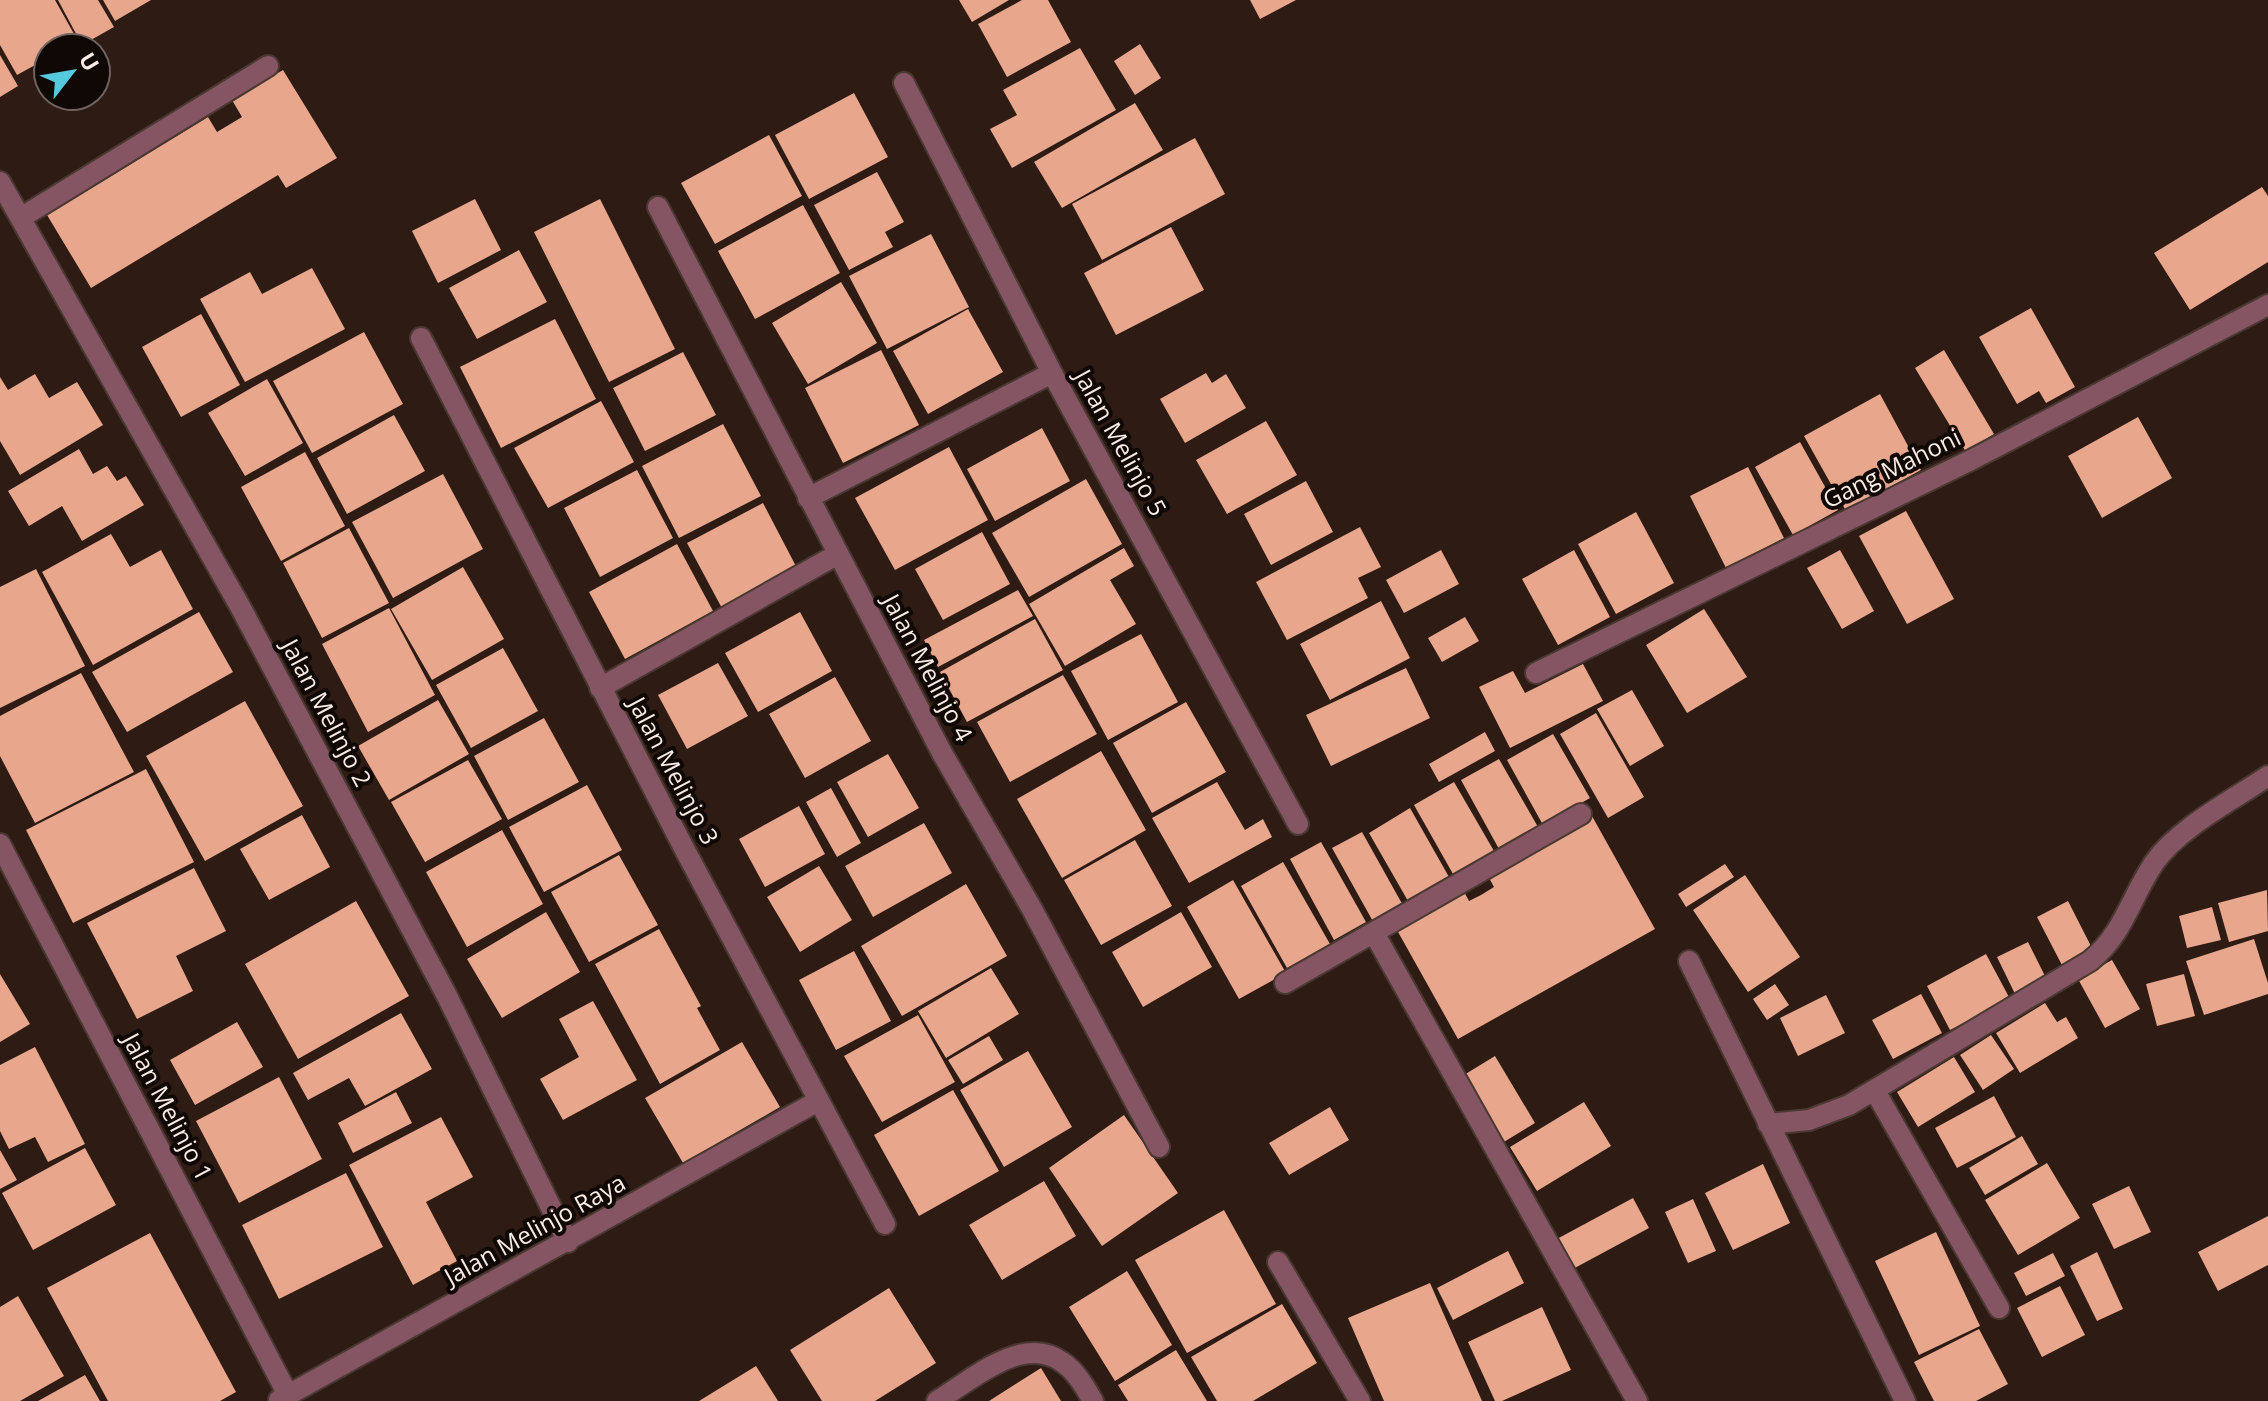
<svg xmlns="http://www.w3.org/2000/svg" width="2268" height="1401" viewBox="0 0 2268 1401" font-family="'Open Sans',sans-serif">
<rect width="100%" height="100%" fill="#2d1b14"/>
<path fill="#e8a68c" d="M0,0H55L78,41L66,48H48V58L17,75L0,45Z
M58,0H98L114,27L82,45Z
M103,0H151L115,21Z
M959,0H1009L972,22Z
M1022,0H1048L1071,42L1007,77L978,24Z
M1250,0H1296L1260,19Z
M1140,44L1161,78L1135,95L1114,61Z
M1080,48L1116,110L1012,168L990,129L1017,115L1003,90Z
M0,55L18,86L0,97Z
M283,70L337,158L286,188L278,175L91,288L47,215L208,117L217,132L242,117L232,100Z
M854,93L888,157L809,199L775,135Z
M1135,103L1163,150L1062,208L1034,162Z
M769,135L802,196L715,244L681,183Z
M1195,138L1225,194L1102,260L1072,204Z
M877,172L904,222L885,232L893,247L849,270L814,205Z
M2262,187L2268,196V262L2190,310L2154,253Z
M475,199L501,250L438,283L412,231Z
M600,199L675,349L609,382L534,232Z
M803,205L840,273L755,319L718,251Z
M1171,227L1204,290L1116,335L1084,273Z
M931,234L969,307L887,349L849,276Z
M519,250L547,302L477,339L449,288Z
M312,268L345,329L245,382L200,299L250,272L262,294Z
M841,282L877,343L808,384L772,323Z
M2031,308L2075,387L2046,403L2039,391L2017,404L1979,337Z
M968,309L1003,372L928,414L893,351Z
M201,314L240,385L181,417L142,347Z
M555,319L596,399L501,448L460,367Z
M364,332L403,404L312,453L273,381Z
M881,350L919,425L843,463L805,388Z
M1944,350L1994,434L1966,452L1915,368Z
M683,352L716,415L645,451L613,388Z
M1206,373L1212,383L1226,374L1246,408L1185,443L1160,399Z
M35,374L49,398L77,382L103,425L20,475L0,441V377L8,390Z
M267,379L303,443L245,476L208,413Z
M1880,394L1921,470L1846,511L1804,436Z
M601,401L634,462L548,508L514,448Z
M394,415L425,471L347,514L317,458Z
M2138,417L2172,478L2102,518L2068,456Z
M1266,421L1297,475L1227,514L1196,460Z
M723,424L761,496L679,538L642,466Z
M1042,428L1070,481L995,521L967,469Z
M1800,442L1838,510L1793,535L1755,467Z
M949,447L988,520L895,570L855,498Z
M79,449L93,474L107,466L117,481L126,476L144,505L82,541L62,506L29,526L8,491Z
M305,452L345,526L281,561L241,487Z
M1748,467L1784,538L1726,568L1690,496Z
M637,470L673,538L600,577L564,508Z
M443,474L483,549L393,598L352,522Z
M1086,479L1122,544L1029,597L992,533Z
M1306,481L1333,532L1271,565L1244,514Z
M763,503L799,572L724,612L687,543Z
M1906,511L1954,599L1907,624L1859,536Z
M1636,512L1674,583L1616,614L1578,544Z
M1360,527L1381,567L1358,578L1368,598L1287,640L1256,582Z
M349,528L389,603L322,638L283,563Z
M982,532L1010,584L943,620L915,569Z
M111,534L130,567L161,550L193,609L93,665L42,572Z
M677,544L713,611L625,659L589,592Z
M1124,548L1134,566L1110,580L1136,624L1065,666L1029,604Z
M1441,550L1459,584L1404,613L1386,580Z
M1574,550L1610,617L1558,645L1522,579Z
M1840,550L1874,611L1842,629L1807,568Z
M463,567L504,639L432,680L391,609Z
M36,569L85,666L0,708V587Z
M1018,590L1033,616L938,667L924,640Z
M1381,601L1410,658L1330,700L1300,644Z
M389,608L435,695L368,732L322,644Z
M1704,609L1747,677L1687,713L1646,645Z
M199,612L233,672L127,732L92,672Z
M800,612L832,671L758,712L725,653Z
M1465,617L1479,641L1442,662L1428,638Z
M1035,619L1063,670L967,722L940,672Z
M1141,634L1178,702L1108,740L1071,671Z
M503,648L538,711L471,748L436,685Z
M718,663L748,716L687,749L658,695Z
M1583,664L1603,701L1510,748L1479,687L1513,671L1525,693Z
M1406,668L1430,718L1331,766L1306,715Z
M81,673L134,772L35,823L0,756V716Z
M1063,675L1097,734L1010,782L977,722Z
M835,677L871,741L805,778L769,714Z
M1632,690L1664,746L1630,766L1597,709Z
M438,700L469,754L389,800L358,746Z
M245,701L303,806L205,861L146,756Z
M1186,702L1226,772L1152,813L1113,743Z
M1596,713L1644,797L1608,818L1560,734Z
M544,718L579,782L508,820L474,756Z
M1485,732L1495,751L1439,782L1429,764Z
M1553,734L1590,798L1543,825L1507,760Z
M1101,751L1146,830L1062,878L1017,799Z
M888,754L919,808L868,837L837,782Z
M1499,759L1538,827L1499,849L1461,780Z
M468,760L502,819L425,862L391,802Z
M146,769L194,862L73,923L26,830Z
M1217,782L1245,830L1263,819L1272,837L1189,883L1152,818Z
M1454,782L1494,851L1453,874L1414,805Z
M587,785L622,850L544,892L509,827Z
M831,788L861,843L837,857L806,802Z
M799,806L825,854L765,887L739,839Z
M1410,808L1449,877L1408,901L1369,833Z
M302,815L330,867L269,900L240,849Z
M1592,816L1655,929L1458,1039L1393,923L1461,886L1469,901L1481,895L1494,887L1487,874Z
M924,823L952,873L873,917L845,866Z
M502,830L543,904L467,947L426,872Z
M1362,832L1405,909L1375,925L1332,848Z
M1135,840L1172,906L1101,945L1064,880Z
M1321,842L1366,922L1334,940L1290,859Z
M619,855L658,925L589,962L551,892Z
M1283,862L1330,944L1287,968L1241,886Z
M1725,864L1734,877L1686,907L1678,894Z
M819,866L852,920L800,952L767,897Z
M194,868L226,931L176,956L193,991L137,1019L87,923Z
M1745,875L1800,957L1748,992L1693,910Z
M1233,880L1286,973L1239,999L1187,907Z
M966,884L1007,956L902,1016L861,946Z
M2267,890L2268,931L2229,942L2218,903Z
M356,901L409,996L298,1059L245,964Z
M2068,901L2095,954L2064,969L2037,917Z
M2212,907L2221,940L2187,948L2179,916Z
M546,912L580,972L502,1018L467,959Z
M1181,912L1212,967L1143,1007L1112,952Z
M659,929L701,1006L697,1008L720,1050L660,1084L595,964Z
M2254,939L2268,983V994L2204,1015L2186,961Z
M2028,942L2047,980L2016,996L1997,957Z
M854,951L891,1021L836,1050L799,980Z
M1986,954L2010,999L1950,1030L1927,986Z
M2112,960L2140,1009L2105,1028L2078,979Z
M991,968L1019,1014L946,1058L918,1011Z
M0,974L30,1024L0,1042Z
M2184,974L2195,1016L2157,1026L2146,984Z
M1775,984L1789,1005L1767,1020L1753,999Z
M1921,994L1942,1033L1893,1059L1872,1020Z
M1826,995L1845,1033L1798,1056L1780,1018Z
M593,1001L637,1080L563,1120L540,1079L579,1057L559,1019Z
M2045,1003L2057,1022L2066,1017L2078,1038L2020,1073L1996,1033Z
M401,1013L432,1069L365,1106L349,1078L308,1100L293,1073Z
M918,1015L955,1082L882,1122L844,1056Z
M237,1022L263,1067L195,1105L170,1060Z
M1991,1035L2014,1069L1983,1090L1960,1055Z
M989,1036L1003,1060L963,1084L948,1060Z
M742,1042L780,1107L683,1163L645,1098Z
M35,1047L85,1144L48,1162L35,1137L9,1149L0,1131V1065Z
M1028,1051L1072,1127L1004,1167L960,1090Z
M1495,1056L1535,1123L1499,1145L1459,1078Z
M1954,1057L1975,1092L1918,1127L1897,1092Z
M279,1077L322,1159L239,1203L196,1121Z
M953,1090L999,1171L919,1216L874,1135Z
M396,1092L412,1123L353,1153L338,1123Z
M1994,1096L2016,1137L1957,1168L1935,1128Z
M1584,1102L1611,1146L1537,1191L1510,1147Z
M1330,1107L1349,1140L1289,1175L1269,1143Z
M1124,1115L1178,1193L1102,1246L1049,1168Z
M441,1117L473,1177L426,1202L457,1261L413,1285L349,1165Z
M2022,1136L2038,1164L1985,1195L1969,1168Z
M85,1148L116,1205L33,1250L2,1193Z
M0,1150L17,1180L0,1189Z
M2047,1163L2080,1218L2018,1255L1985,1200Z
M1763,1164L1790,1223L1733,1250L1705,1193Z
M346,1173L383,1247L279,1299L242,1225Z
M1044,1181L1076,1236L1002,1280L969,1225Z
M2129,1186L2151,1232L2114,1249L2092,1204Z
M1633,1198L1649,1228L1571,1270L1555,1240Z
M1693,1199L1716,1251L1688,1263L1665,1212Z
M1224,1210L1276,1304L1187,1353L1135,1260Z
M2268,1216V1265L2218,1291L2198,1252Z
M1936,1232L1980,1326L1919,1355L1875,1261Z
M150,1233L236,1392L220,1401H108L47,1288Z
M1508,1251L1524,1283L1453,1320L1437,1288Z
M2097,1252L2123,1309L2097,1321L2070,1266Z
M2053,1253L2065,1276L2026,1296L2014,1273Z
M1127,1271L1172,1345L1115,1381L1069,1307Z
M1430,1283L1482,1401H1384L1348,1318Z
M2060,1286L2085,1335L2042,1357L2017,1308Z
M889,1288L936,1363L875,1401H822L790,1350Z
M18,1296L64,1376L20,1401H0V1307Z
M1282,1304L1317,1363L1253,1401H1217L1191,1357Z
M1542,1307L1571,1370L1502,1401H1495L1468,1342Z
M1979,1329L2008,1384L1976,1401H1934L1914,1362Z
M1176,1350L1207,1401H1128L1118,1385Z
M756,1366L778,1401H699Z
M1041,1368L1061,1401H989Z
M85,1375L100,1401H38Z"/>
<g fill="none" stroke-linecap="round" stroke-linejoin="round">
<g stroke="#4a3832" stroke-width="24">
<path id="minor" d="M904,83L1052,373L1298,824
M0,182L242,610L447,996L568,1242
M658,207L942,753L1032,909L1159,1147
M22,217L268,66
M421,338L687,854L885,1224
M808,498L1052,373
M1536,673L1973,459L2268,305
M600,688L838,554
M0,844L288,1395
M1374,933L1637,1401
M1689,961L1905,1401
M1285,983L1581,814
M1875,1091L1999,1308
M1768,1124L1809,1120L1849,1105L2090,961C2123,935 2131,897 2154,863C2178,828 2233,800 2268,776
M1278,1262L1360,1401
M279,1400L818,1101
M937,1401C970,1381 1023,1333 1062,1362C1076,1371 1085,1387 1093,1401"/>
</g>
<use href="#minor" stroke="#855564" stroke-width="20"/>
</g>
<g text-anchor="middle" stroke-width="8" stroke-linejoin="round" paint-order="stroke">
<g font-size="24" fill="#faece7" stroke="#100805">
<text transform="translate(1120 443) rotate(61)" y="8">Jalan Melinjo 5</text>
<text transform="translate(1892 469) rotate(-26)" y="8">Gang Mahoni</text>
<text transform="translate(927 668) rotate(62)" y="8">Jalan Melinjo 4</text>
<text transform="translate(326 713) rotate(62)" y="8">Jalan Melinjo 2</text>
<text transform="translate(673 771) rotate(62)" y="8">Jalan Melinjo 3</text>
<text transform="translate(167 1107) rotate(62)" y="8">Jalan Melinjo 1</text>
<text transform="translate(535 1230) rotate(-29)" y="8">Jalan Melinjo Raya</text>
</g>
</g>
<g transform="translate(72 72) rotate(59)"><circle r="38" fill="#100805" stroke="#6e635f" stroke-width="2"/>
<path d="M0-6L14 30L0 20L-14 30Z" fill="#55cadf"/>
<text y="-12" font-size="22" font-weight="bold" text-anchor="middle" fill="#faece7">U</text>
</g>
</svg>
